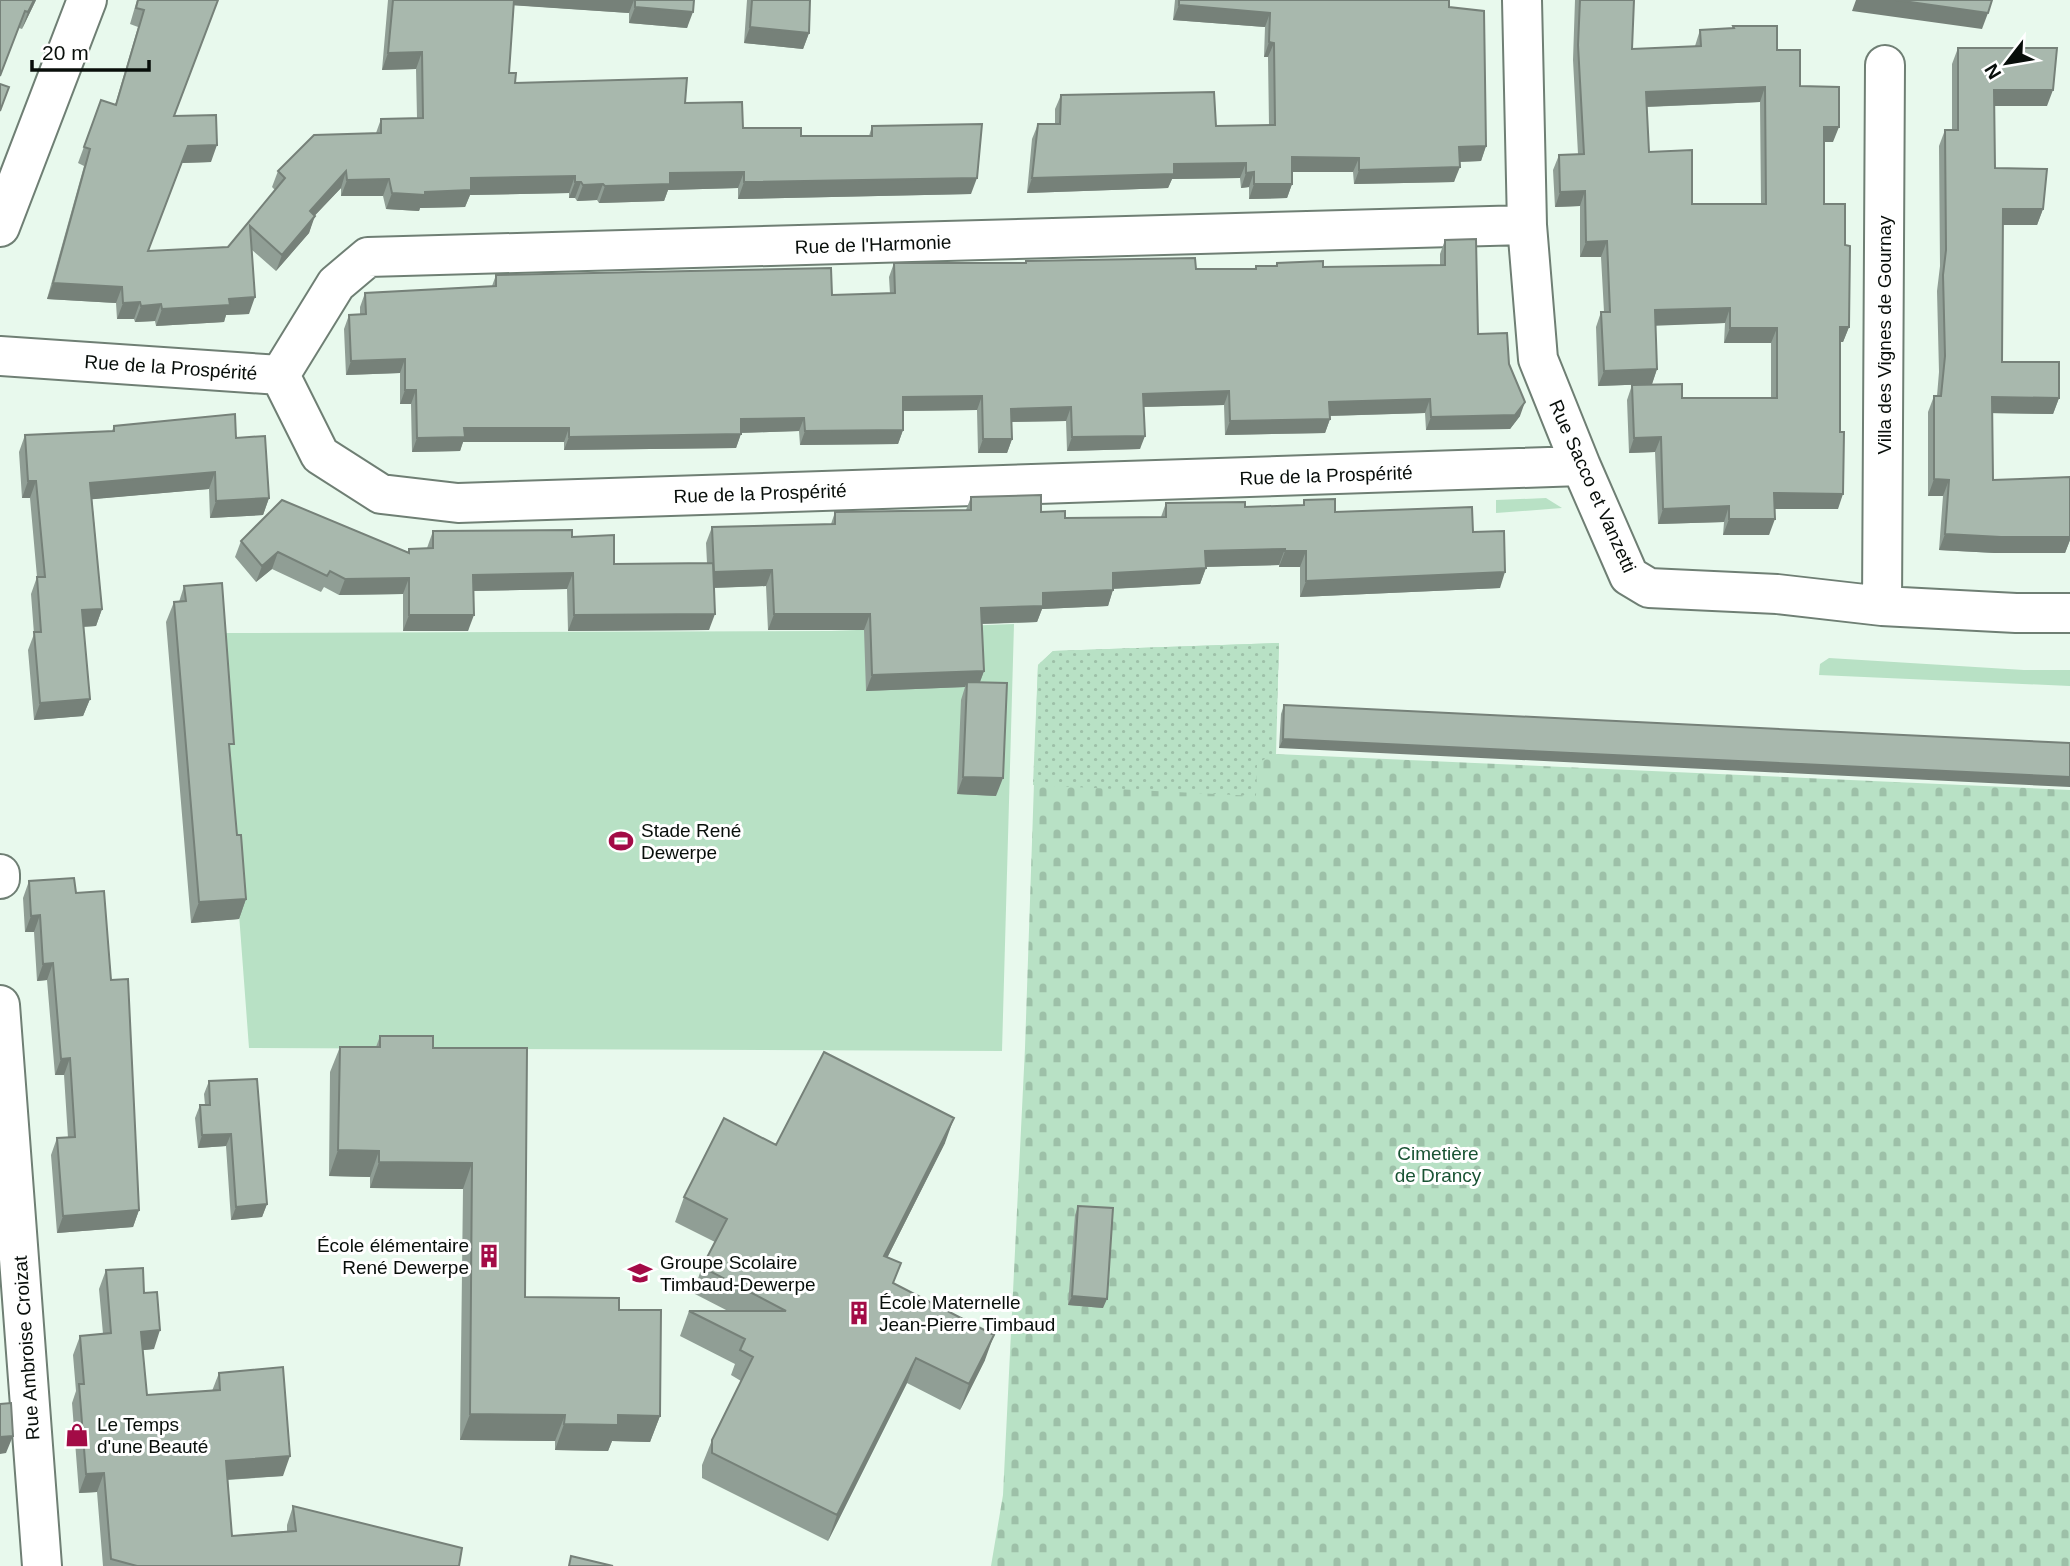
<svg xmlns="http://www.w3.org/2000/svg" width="2070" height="1566" viewBox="0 0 2070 1566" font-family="Arial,sans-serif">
<defs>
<pattern id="cemetery-stones" width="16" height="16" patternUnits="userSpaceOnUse" patternTransform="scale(1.75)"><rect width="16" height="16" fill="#b8e1c5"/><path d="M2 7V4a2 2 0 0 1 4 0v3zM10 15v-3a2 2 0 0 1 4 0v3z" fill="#9dc0a8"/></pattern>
<pattern id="park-dots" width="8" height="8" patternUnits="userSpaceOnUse" patternTransform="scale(1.75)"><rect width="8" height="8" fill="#b8e1c5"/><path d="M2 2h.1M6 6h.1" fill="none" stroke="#9dc0a8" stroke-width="1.8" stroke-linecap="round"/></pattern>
</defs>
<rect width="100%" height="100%" fill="#e8f9ed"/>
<path fill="#b8e1c5" d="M1546,498L1562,508L1496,513V500Z
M1014,624L1002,1051L249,1048L218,633L831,631Z
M1829,658L2024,670H2070V686L1819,675L1820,664Z"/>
<path fill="url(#cemetery-stones)" d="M1279,643L1276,754L2070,790V1566H991L1003,1495L1025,1048L1038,665L1053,651Z"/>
<path fill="url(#park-dots)" d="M1279,643L1275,754L1257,763L1256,796L1033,785L1038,665L1053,651Z"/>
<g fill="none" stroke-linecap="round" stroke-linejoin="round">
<g stroke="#6f7f74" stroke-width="42">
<path id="minor" d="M1522,0L1527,225L1538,359L1581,466L1629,576L1649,588L1777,594L1882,606L2016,613H2070
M0,227L87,0
M0,356L280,375
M280,375L320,455L381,494L458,503L1581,466
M280,375L336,284L368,257L1527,225
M1882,606L1885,65
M0,874V879
M0,1005L42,1566"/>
</g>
<use href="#minor" stroke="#fff" stroke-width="38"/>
</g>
<path fill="#909e95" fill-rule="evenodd" d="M0,0H36L22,29L19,28Z
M137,0H218L174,116L211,162L182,163L148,251L228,247L275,190L272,187L278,171L376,133L381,119L417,118L416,69L382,70L388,0H694L687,28L629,23V13L514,5L509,73L515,83L685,103L743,128L801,136H869L872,126L971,194L738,199V188L668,190L664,201L599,203L597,200L577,201L575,198H569V193L470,195L465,207L420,208L419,211L386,209L383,196H341V188L314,216L309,233L276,271L251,249L249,314L226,315L224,322L156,326L155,321L135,322L134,319H117L116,303L47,299L84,166L78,163L101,100L115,105L138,27L130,24Z
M747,0H810L809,33L803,49L744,43Z
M1175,0H1449V7L1486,146L1481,161L1459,162L1454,182L1354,184L1353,172H1292V184L1287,198L1249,199V187L1241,188L1240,178L1172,179L1168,188L1027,193L1032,139L1038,124H1055V109L1061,95L1216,126L1269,125L1268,57H1264L1265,27L1173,20Z
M1575,0H1634L1632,49L1695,46L1700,30L1732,28L1733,26L1777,50L1833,142H1824V204L1845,245L1849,327L1843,342H1840L1838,509H1774L1769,535H1723L1724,522L1658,524L1655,452L1629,453L1627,400L1632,385L1682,398H1771V343H1724L1725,323L1655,325L1657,369L1652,384L1598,386L1596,327L1601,312H1604L1601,257H1580V206L1555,207L1553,170L1559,155L1578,154L1573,60ZM1760,102L1761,204H1692L1649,152L1647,107Z
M1958,48L2047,106H1994L1995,168L2043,209L2037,225H2003L2002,362L2059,398L2053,414L1992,413L1993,480L2070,477V540L2065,553H1995L1939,550L1943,496H1928V412L1934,396H1937L1939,372L1937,291L1940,266L1939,146L1945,130H1952V64Z
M1445,240L1478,334L1509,364L1520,416L1510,429L1426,430L1425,413L1330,416V419L1325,433L1225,435L1224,405L1144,407L1140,449L1067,451L1066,421L1012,422V439L1007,453H978L977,410L903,411V430L898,444L800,445L799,431L741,433L736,448L564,450V442H463L460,451L412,452L411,404H400V373L346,375L344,329L349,315L360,314V307L365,293L492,286L496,275L832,295L890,294L889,277L894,263H1025L1026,261L1196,269H1255L1256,266H1275L1277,263L1323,267L1440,265V254Z
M114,426L236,438L269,498L263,515L210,518L209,489L92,499L102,609L96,626L83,627L90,699L83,716L34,720L28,650L34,634L31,594L37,577L30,498H22L19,452L25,435L112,431Z
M971,497L1041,512L1065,518L1161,517L1166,503L1245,507L1303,505L1304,500L1335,512L1473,532L1500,588L1300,597V567H1279V565L1206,567L1200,584L1113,589L1108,606L1042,609L1037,622L982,624L984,671L980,682L996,796L957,794L961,700L965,687L866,691L864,630H768L766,586L714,588L709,630L568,631L567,589L474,591L468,631H403V594L339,595L324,587L321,592L272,569L256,582L235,557L241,541L407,553L409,549L427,548L433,531L572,537L614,564L707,563L706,543L712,527L831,524L835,512L966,510Z
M184,586L230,754L237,835L246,899L239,919L191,923L166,622L174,602H179Z
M1284,705L2070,743L1279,748L1281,714Z
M29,881L76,893L111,980L139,1210L133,1227L57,1233L51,1155L57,1138H68L64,1075H55L47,980L37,981L34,932H25L23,898Z
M380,1036L433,1048L525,1297L619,1310L660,1416L650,1442L612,1441L608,1451L555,1450V1441L460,1440L463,1189L370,1188V1177L329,1176L330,1072L340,1047H376Z
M209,1081L267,1204L262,1217L231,1220L226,1146L198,1148L195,1118L200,1105H205L204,1094Z
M945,1143L887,1258L893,1284L985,1360L960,1410L907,1383L828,1541L702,1478V1465L712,1440L741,1381L731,1375L735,1364L680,1336L689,1311H728L693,1293L702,1267L715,1242L675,1222L684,1197L776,1145Z
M1078,1206L1103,1308L1068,1305L1075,1215Z
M106,1270L144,1293L154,1349L143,1350L147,1395L212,1391L219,1373L283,1476L228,1480L232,1536L287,1531V1525L293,1506L459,1566H103L97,1492L79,1493L72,1403L76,1391L73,1355L80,1336L103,1334L99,1289Z"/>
<path fill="#768179" d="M34,0H36L22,29L28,12Z
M511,0H634L629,13L509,5Z
M1856,0H1896L1988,13L1982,29L1852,11Z
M1179,5L1270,13L1265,27L1173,20Z
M635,7L693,12L687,28L629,23Z
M750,27L809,33L803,49L744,43Z
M1269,42L1274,43L1268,57H1264Z
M422,52L416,69L382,70L388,53Z
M1765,87L1760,102L1640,107L1646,92Z
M1994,90H2053L2047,106H1989Z
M1824,127H1839L1833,142H1818Z
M217,145L211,162L182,163L188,146Z
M1486,146L1481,161L1454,162L1459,147Z
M1292,157L1359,158L1353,172H1286Z
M1246,163L1240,178L1172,179L1168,188L1027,193L1032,178L1174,164Z
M1460,167L1454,182L1354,184L1359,170Z
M346,171L341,188L304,227L310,211Z
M744,172L738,188L668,190L664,201L599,203L605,186L670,173Z
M1254,172L1249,187L1241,188L1246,173Z
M575,176L569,193L470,195L465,207L420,208L419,211L386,209L392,193L471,178Z
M977,178L971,194L738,199L744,182Z
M389,179L383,196H341L347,180Z
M575,182H581L575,198H569Z
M603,184L597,200L577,201L583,185Z
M1254,184H1292L1287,198L1249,199Z
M1585,191L1580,206L1555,207L1560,192Z
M2003,209H2043L2037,225H1997Z
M315,216L309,233L276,271L282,255Z
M1607,241L1601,257H1580L1586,242Z
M53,283L122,287L116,303L47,299Z
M255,297L249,314L226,315L224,322L156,326L162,309L229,299Z
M140,302L134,319H117L123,303Z
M161,304L155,321L135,322L141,306Z
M1730,308L1725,323L1649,326L1655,310Z
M1840,327H1849L1843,342H1835Z
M1730,328H1777L1771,343H1724Z
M405,359L400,373L346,375L351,361Z
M1657,369L1652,384L1598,386L1604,371Z
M405,390H416L411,404H400Z
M1229,391L1224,405L1138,407L1143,394Z
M982,396L977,410L898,411L903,397Z
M1992,397L2059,398L2053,414L1986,413Z
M1430,399L1425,413L1324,416L1329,402Z
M1525,402L1520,416L1510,429L1426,430L1431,417Z
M1071,407L1066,421L1006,422L1011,409Z
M804,418L799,431L736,433L741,419Z
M1330,419L1325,433L1225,435L1230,421Z
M464,428H569L564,442H463L460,451L412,452L417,438Z
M903,430L898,444L800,445L805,431Z
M741,434L736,448L564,450L569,437Z
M1145,436L1140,449L1067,451L1072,437Z
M1661,437L1655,452L1629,453L1634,438Z
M983,439H1012L1007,453H978Z
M215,472L209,489L84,500L90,483Z
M1934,479L1949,480L1943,496H1928Z
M28,481H36L30,498H22Z
M1774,493L1843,494L1838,509H1768Z
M269,498L263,515L210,518L216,501Z
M1729,506L1724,522L1658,524L1663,509Z
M1729,519H1775L1769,535H1723Z
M1945,534L2070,537V540L2065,553H1995L1939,550Z
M1285,549L1279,565L1199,567L1205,551Z
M1285,551H1306L1300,567H1279Z
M278,552L272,569L256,582L262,566Z
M1206,568L1200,584L1107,589L1113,573Z
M772,570L766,586L708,588L714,572Z
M1505,572L1500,588L1300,597L1306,581Z
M573,573L567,589L467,591L473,575Z
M409,578L403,594L339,595L345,579Z
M1113,590L1108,606L1042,609L1037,622L976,624L981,608L1043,593Z
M102,609L96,626L76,627L82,610Z
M715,614L709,630L568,631L574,615Z
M774,614H870L864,630H768Z
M409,615H474L468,631H403Z
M984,671L978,687L967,682L965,687L866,691L872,675Z
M90,699L83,716L34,720L40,703Z
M1283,739L2070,777V787L1279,748Z
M963,777L1003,778L996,796L957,794Z
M246,899L239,919L191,923L199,902Z
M40,915L34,932H25L31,916Z
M53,963L47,980L37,981L43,964Z
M70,1058L64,1075H55L61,1059Z
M954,1118L945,1143L875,1282L884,1256Z
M231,1134L226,1146L198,1148L202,1135Z
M338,1150L379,1151L370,1177L329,1176Z
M379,1162L472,1163L463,1189L370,1188Z
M267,1204L262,1217L231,1220L236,1207Z
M139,1210L133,1227L57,1233L63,1216Z
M1072,1296L1107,1299L1103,1308L1068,1305Z
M160,1330L154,1349L135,1351L141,1332Z
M994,1335L985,1360L960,1410L969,1384Z
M916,1358L907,1383L828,1541L837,1515Z
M470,1414L565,1415L555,1441L460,1440Z
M618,1415L660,1416L650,1442L612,1441L608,1451L555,1450L564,1424Z
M13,1436L6,1453L0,1454V1437Z
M290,1456L283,1476L219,1480L226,1461Z
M104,1473L97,1492L79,1493L86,1474Z"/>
<path fill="#a8b8ad" stroke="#768179" stroke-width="2" fill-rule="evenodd" d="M0,0H34L28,12L25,11L0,76Z
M138,0H218L174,116L216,115L217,145L188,146L148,251L228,247L285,178L278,171L314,135L381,133V119L423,118L422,52L388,53L393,0H514L509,73H516L515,83L687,78L685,103L742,102L743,128H801V136H872V126L982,124L977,178L744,182V172L670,173V184L605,186L603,184L583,185L581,182H575V176L471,178V190L425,192V195L392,193L389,179L347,180L346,171L310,211L315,216L282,255L250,226L255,297L229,299L230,305L162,309L161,304L141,306L140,302L123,303L122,287L53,283L90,149L84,147L101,100L116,105L144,10L136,8Z
M635,0H694L693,12L635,7Z
M752,0H810L809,33L750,27Z
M1179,0H1449V7L1484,11L1486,146L1459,147L1460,167L1359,170V158L1292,157V184H1254V172L1246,173V163L1174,164V174L1032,178L1038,124H1060L1061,95L1214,92L1216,126L1275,125L1274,43L1269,42L1270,13L1179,5Z
M1580,0H1634L1632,49L1701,46L1700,30L1734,28L1733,26H1777V50H1800V86L1839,87V127H1824V204H1845V245L1850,246L1849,327H1840V432H1844L1843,494L1774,493L1775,519H1729V506L1663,509L1661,437L1634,438L1632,385L1682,384V398H1777V328H1730V308L1655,310L1657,369L1604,371L1601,312H1610L1607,241L1586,242L1585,191L1560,192L1559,155L1584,154L1578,45ZM1765,87L1766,204H1692V150L1649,152L1646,92Z
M1896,0H1992L1988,13Z
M1958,48H2057L2053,90H1994L1995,168L2047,169L2043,209H2003L2002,362H2059V398L1992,397L1993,480L2070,477V537H2001L1945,534L1949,480L1934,479V396H1941L1945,356L1943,275L1946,250L1945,130H1958Z
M0,84L9,87L0,111Z
M1476,239L1478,334L1507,333L1509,364L1525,402L1515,415L1431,417L1430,399L1329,402L1330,419L1230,421L1229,391L1143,394L1145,436L1072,437L1071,407L1011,409L1012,439H983L982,396L903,397V430L805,431L804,418L741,419V434L569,437V428H464L465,437L417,438L416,390H405V359L351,361L349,315L366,314L365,293L496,286V275L831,268L832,295L895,293L894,263H1026V261L1195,258L1196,269H1256V266H1277V263L1323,261V267L1445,265V240Z
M235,414L236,438L265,436L269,498L216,501L215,472L90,483L102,609L82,610L90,699L40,703L34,632H41L37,577H45L36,481H28L25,435L114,431V426Z
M1041,495V512L1065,511V518L1166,517V503L1245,502V507L1304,505V500L1335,499V512L1472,507L1473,532L1504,531L1505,572L1306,581V551H1285V549L1205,551L1206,568L1113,573V590L1043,593V606L981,608L984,671L872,675L870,614H774L772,570L714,572L712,527L835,524V512L971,510V497Z
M282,500L409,553V549L433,548V531L572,530V537L614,535V564L713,563L715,614L574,615L573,573L473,575L474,615H409V578L345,579L330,571L327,576L278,552L262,566L241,541Z
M222,583L234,744H229L237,835H241L246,899L199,902L174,602L186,601L184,586Z
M967,682L1007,683L1003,778L963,777Z
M1284,705L2070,743V777L1283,739Z
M74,878L76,893L104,891L111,980L128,979L139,1210L63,1216L57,1138L75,1137L70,1058L61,1059L53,963L43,964L40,915L31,916L29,881Z
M380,1036H433V1048H527L525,1297L619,1298V1310H661L660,1416L618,1415V1425L564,1424L565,1415L470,1414L472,1163L379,1162V1151L338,1150L340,1047H380Z
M824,1052L954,1118L884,1256L901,1263L893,1283L994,1335L969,1384L916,1358L837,1515L712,1453V1440L753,1357L740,1350L745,1339L689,1311H786L702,1267L727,1219L684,1197L724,1118L776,1145Z
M257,1079L267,1204L236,1207L231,1134L202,1135L200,1105H210L209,1081Z
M1078,1206L1113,1208L1107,1299L1072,1296Z
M143,1268L144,1293L157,1292L160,1330L141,1332L147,1395L220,1390L219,1373L283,1367L290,1456L226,1461L232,1536L296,1531L293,1506L462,1548L459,1566H137L111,1559L104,1473L86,1474L79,1384H84L80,1336L111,1333L106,1270Z
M11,1403L13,1436L0,1437V1404Z
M571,1556L613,1566H569Z"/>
<defs>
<g id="stadium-bare" transform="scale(1.89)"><path d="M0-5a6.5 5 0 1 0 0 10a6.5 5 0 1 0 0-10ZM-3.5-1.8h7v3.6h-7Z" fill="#a30b46" stroke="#fff" stroke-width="2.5" paint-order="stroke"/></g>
<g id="building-bare" transform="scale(1.89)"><path d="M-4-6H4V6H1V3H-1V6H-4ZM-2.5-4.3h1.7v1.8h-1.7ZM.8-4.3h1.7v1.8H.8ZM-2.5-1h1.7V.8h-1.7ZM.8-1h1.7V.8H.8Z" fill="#a30b46" stroke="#fff" stroke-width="2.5" paint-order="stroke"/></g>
<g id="school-bare" transform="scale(1.89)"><path d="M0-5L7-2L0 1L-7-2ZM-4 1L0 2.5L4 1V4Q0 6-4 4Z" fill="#a30b46" stroke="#fff" stroke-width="2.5" paint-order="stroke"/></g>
<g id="shop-bare" transform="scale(1.89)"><path d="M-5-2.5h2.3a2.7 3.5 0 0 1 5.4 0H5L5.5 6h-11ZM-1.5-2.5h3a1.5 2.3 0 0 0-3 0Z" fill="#a30b46" stroke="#fff" stroke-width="2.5" paint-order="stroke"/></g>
</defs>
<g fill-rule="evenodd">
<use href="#stadium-bare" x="621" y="841"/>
<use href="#building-bare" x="489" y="1256"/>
<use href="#school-bare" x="640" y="1273"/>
<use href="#building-bare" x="859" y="1313"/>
<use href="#shop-bare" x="77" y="1435"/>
</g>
<g text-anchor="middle" stroke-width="6" stroke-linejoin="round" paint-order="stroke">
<g font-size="19" fill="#080e0a" stroke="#fff">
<text transform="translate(873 244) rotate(-2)" y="7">Rue de l'Harmonie</text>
<text transform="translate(1884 335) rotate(-90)" y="7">Villa des Vignes de Gournay</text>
<text transform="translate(171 367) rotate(4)" y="7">Rue de la Prospérité</text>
<text transform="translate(1326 475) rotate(-2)" y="7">Rue de la Prospérité</text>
<text transform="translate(1593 486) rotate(66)" y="7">Rue Sacco et Vanzetti</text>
<text transform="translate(760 493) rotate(-2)" y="7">Rue de la Prospérité</text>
<text transform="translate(26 1348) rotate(-94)" y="7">Rue Ambroise Croizat</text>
</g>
<g font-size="19" fill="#080e0a" stroke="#fff" text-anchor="start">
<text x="641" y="837">Stade René<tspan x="641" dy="22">Dewerpe</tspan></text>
<text x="469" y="1252" text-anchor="end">École élémentaire<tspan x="469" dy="22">René Dewerpe</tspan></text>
<text x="660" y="1269">Groupe Scolaire<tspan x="660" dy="22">Timbaud-Dewerpe</tspan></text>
<text x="879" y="1309">École Maternelle<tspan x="879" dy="22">Jean-Pierre Timbaud</tspan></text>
<text x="97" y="1431">Le Temps<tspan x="97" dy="22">d'une Beauté</tspan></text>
</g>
<g font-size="19" fill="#195333" stroke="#fff">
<text x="1438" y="1160">Cimetière<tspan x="1438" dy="22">de Drancy</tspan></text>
</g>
</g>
<g transform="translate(2007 63) rotate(239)" stroke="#ffffff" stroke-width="5" paint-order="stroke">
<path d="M0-5L12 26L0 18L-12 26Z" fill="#080e0a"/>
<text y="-10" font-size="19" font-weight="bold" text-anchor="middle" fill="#080e0a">N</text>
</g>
<path d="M32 60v10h117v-10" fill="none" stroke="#080e0a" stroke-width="3.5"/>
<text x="42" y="60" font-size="21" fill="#080e0a" stroke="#ffffff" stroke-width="5" paint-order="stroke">20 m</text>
</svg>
